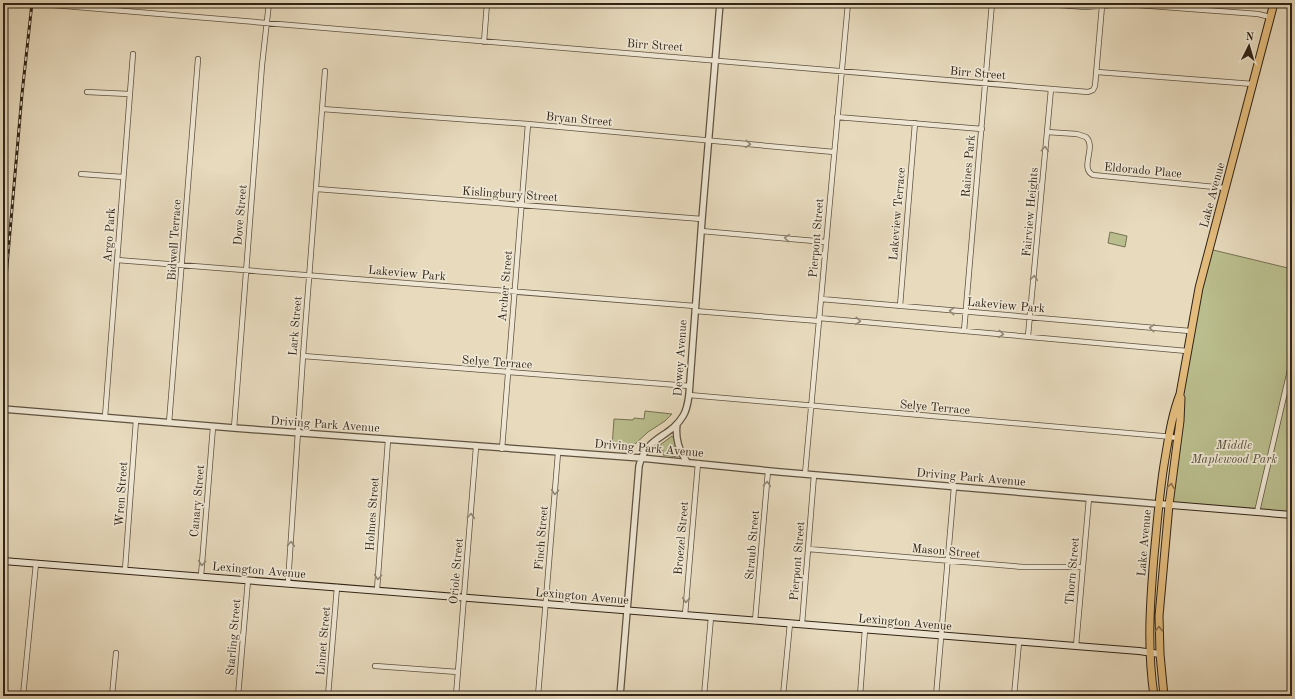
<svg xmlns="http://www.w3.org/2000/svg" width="1295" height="699" viewBox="0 0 1295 699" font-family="'Old Standard TT',serif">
<rect width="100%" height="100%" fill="#e7dabd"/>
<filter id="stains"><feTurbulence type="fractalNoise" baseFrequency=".005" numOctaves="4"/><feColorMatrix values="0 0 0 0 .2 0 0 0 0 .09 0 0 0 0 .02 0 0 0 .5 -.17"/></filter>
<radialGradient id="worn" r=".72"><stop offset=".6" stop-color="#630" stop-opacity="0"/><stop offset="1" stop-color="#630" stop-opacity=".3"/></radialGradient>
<path fill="#babe8e" stroke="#767152" d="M1110,232L1127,236L1125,247L1108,243Z
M1209,249L1292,269V514L1169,505L1181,405Z
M645,411L672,414L665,421L648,432L635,444L624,447H612L614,419L633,420L634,418L644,419Z
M672,436L674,439L678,457L663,455V451L656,448Z"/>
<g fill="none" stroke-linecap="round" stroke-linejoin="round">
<g stroke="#5e5240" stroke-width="6">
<path id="minor" d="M1035,3L1085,7L1124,4L1258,14L1270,17
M41,4L1088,92L1093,90L1095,86L1102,6
M484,42L487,3
M1097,72L1253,84
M87,92L129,94
M322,109L528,124L834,152
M837,117L982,129
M1047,132L1077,134L1086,137C1097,147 1079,168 1093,175L1225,188
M81,174L123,177
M317,189L702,219
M701,231L826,242
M117,260L695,306
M821,299L1190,331
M900,306L915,123
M695,311L819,321
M819,318L1187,351
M964,331L992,3
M1028,336L1051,89
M303,356L690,386
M689,395L1162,436L1178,438
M105,417L133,54
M169,423L198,59
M234,428L262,65L269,3
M502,449L528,124
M805,474L848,3
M1257,512L1291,366
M808,549L1023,567H1083
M125,570L136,420
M201,576L213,427
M288,583L303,356L325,71
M377,590L388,440
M685,615L698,463
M755,621L768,471
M802,624L814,475
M1076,646L1089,498
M375,666L458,672
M23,696L36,563
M112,696L116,653
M238,696L248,580
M328,696L337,587
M456,696L476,447
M538,696L558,453
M704,696L711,617
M783,696L790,623
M860,696L865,629
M936,696L954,487
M1014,696L1019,642"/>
</g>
<g stroke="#5e5240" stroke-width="8">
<path id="tertiary" d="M3,409L234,428L641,458L780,472L1159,504
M677,424C675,439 679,450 687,462
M620,696L639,466C646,436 670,438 683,416C687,410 688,402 689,395L702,219L720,3"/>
</g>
<g stroke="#312416" stroke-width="8">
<path id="secondary" d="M1159,504L1292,515
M3,561L1139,651L1160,654"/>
</g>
<g stroke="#312416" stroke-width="9">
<path id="primary" d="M1154,696C1147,648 1150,604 1154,556C1157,526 1159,496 1164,465C1168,442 1171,417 1180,394L1199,288L1274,3
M1164,696L1160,654L1159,616L1169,505L1180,421L1181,398"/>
</g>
<use href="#minor" stroke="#efe7d4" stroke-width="4.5"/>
<use href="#tertiary" stroke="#efe7d4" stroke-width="5.5"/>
<use href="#secondary" stroke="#efe7d4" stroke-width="6"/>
<use href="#primary" stroke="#e4bd7e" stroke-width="7"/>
<g stroke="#312416" stroke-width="3">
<path id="rail" d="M3,312L22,94L32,3"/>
</g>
<use href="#rail" stroke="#efe7d4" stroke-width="1.5" stroke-dasharray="4.5" stroke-linecap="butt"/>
</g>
<defs><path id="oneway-chevron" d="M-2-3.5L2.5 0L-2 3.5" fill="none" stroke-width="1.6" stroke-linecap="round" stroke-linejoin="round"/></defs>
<g stroke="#908675">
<use href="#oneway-chevron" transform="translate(748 144) rotate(5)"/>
<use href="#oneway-chevron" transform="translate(1045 149) rotate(-85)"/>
<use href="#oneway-chevron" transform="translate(787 238) rotate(-175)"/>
<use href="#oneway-chevron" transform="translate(1034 278) rotate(-85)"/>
<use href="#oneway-chevron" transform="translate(952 311) rotate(-175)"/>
<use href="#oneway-chevron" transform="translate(858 321) rotate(5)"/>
<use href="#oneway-chevron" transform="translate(1152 328) rotate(-175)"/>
<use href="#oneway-chevron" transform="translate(1001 334) rotate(5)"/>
<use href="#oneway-chevron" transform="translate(767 484) rotate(-85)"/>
<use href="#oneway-chevron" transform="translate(555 492) rotate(95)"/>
<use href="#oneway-chevron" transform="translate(471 516) rotate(-85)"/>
<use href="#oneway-chevron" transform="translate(291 544) rotate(-86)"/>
<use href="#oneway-chevron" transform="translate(202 563) rotate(95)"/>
<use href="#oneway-chevron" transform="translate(378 577) rotate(94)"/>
<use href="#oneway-chevron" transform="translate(686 600) rotate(95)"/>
</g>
<g stroke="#8a704a">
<use href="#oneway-chevron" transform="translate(1171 486) rotate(-81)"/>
<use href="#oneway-chevron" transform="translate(1159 629) rotate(-90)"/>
</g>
<g text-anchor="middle" stroke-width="3.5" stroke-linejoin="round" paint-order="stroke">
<g font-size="12" fill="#312416" stroke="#efe7d4">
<text transform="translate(655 45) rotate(4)" y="4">Birr Street</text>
<text transform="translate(978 73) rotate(5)" y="4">Birr Street</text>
<text transform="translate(579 119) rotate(5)" y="4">Bryan Street</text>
<text transform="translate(968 166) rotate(-85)" y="4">Raines Park</text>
<text transform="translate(1143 170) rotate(5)" y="4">Eldorado Place</text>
<text transform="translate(510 194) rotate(4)" y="4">Kislingbury Street</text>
<text transform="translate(1212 195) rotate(-75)" y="4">Lake Avenue</text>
<text transform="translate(1030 212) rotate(-85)" y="4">Fairview Heights</text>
<text transform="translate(897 214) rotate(-85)" y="4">Lakeview Terrace</text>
<text transform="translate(240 215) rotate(-85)" y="4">Dove Street</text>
<text transform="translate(109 235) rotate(-86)" y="4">Argo Park</text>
<text transform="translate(816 238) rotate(-85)" y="4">Pierpont Street</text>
<text transform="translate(174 240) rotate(-86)" y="4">Bidwell Terrace</text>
<text transform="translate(407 273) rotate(5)" y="4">Lakeview Park</text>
<text transform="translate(505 286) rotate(-85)" y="4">Archer Street</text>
<text transform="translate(1006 305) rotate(5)" y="4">Lakeview Park</text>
<text transform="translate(295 326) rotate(-85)" y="4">Lark Street</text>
<text transform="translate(680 358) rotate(-86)" y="4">Dewey Avenue</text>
<text transform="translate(497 362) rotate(4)" y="4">Selye Terrace</text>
<text transform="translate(935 407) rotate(5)" y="4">Selye Terrace</text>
<text transform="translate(325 424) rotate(4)" y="4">Driving Park Avenue</text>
<text transform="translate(649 448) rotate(5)" y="4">Driving Park Avenue</text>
<text transform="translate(971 477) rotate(5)" y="4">Driving Park Avenue</text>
<text transform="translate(121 494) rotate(-86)" y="4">Wren Street</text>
<text transform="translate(197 501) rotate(-85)" y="4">Canary Street</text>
<text transform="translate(372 514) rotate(-86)" y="4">Holmes Street</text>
<text transform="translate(541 538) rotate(-85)" y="4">Finch Street</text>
<text transform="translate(681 538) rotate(-85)" y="4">Broezel Street</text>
<text transform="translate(1144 543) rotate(-85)" y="4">Lake Avenue</text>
<text transform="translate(752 545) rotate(-85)" y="4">Straub Street</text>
<text transform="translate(946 551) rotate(5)" y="4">Mason Street</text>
<text transform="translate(797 561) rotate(-85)" y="4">Pierpont Street</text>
<text transform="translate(259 570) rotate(5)" y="4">Lexington Avenue</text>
<text transform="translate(456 571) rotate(-85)" y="4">Oriole Street</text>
<text transform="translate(1072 571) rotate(-85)" y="4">Thorn Street</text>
<text transform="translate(582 596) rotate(5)" y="4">Lexington Avenue</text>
<text transform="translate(905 622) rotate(5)" y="4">Lexington Avenue</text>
<text transform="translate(233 637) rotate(-85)" y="4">Starling Street</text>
<text transform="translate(323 641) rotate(-85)" y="4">Linnet Street</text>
</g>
<g font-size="12" font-style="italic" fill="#534a34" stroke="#efe7d4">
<text x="1234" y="449">Middle<tspan x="1234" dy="14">Maplewood Park</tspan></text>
</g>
</g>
<rect width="1295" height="699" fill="none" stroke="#e7dabd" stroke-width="16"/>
<rect x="4" y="4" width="1287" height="691" fill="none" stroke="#312416" stroke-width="2"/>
<rect x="8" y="8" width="1279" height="683" fill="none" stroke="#312416"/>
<g transform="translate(1249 46) rotate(5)" stroke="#efe7d4" stroke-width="3" paint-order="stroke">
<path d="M0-3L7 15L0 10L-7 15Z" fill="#312416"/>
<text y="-6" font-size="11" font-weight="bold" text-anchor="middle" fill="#312416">N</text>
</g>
<rect width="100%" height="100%" filter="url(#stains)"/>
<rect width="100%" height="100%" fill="url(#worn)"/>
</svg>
